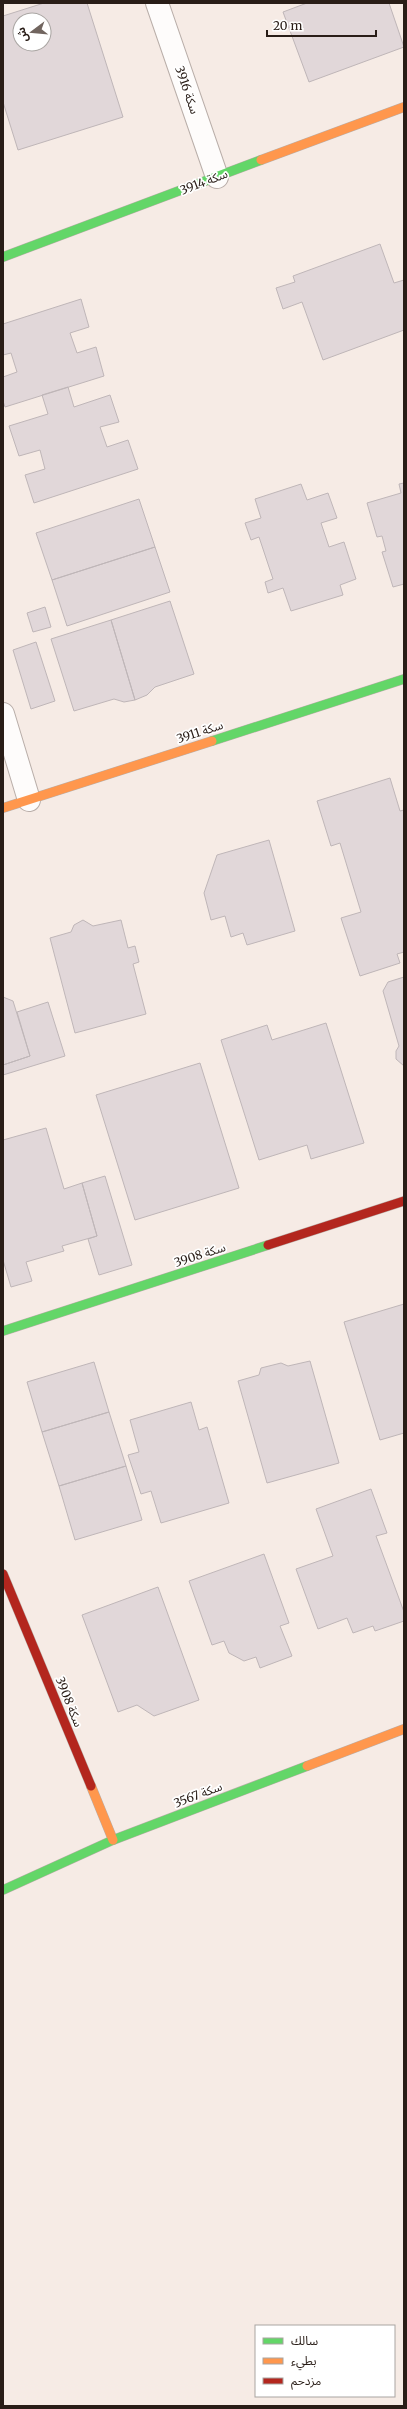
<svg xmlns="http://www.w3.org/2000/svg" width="407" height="2409" viewBox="0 0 407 2409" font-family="Merriweather,'Noto Sans Arabic',serif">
<rect width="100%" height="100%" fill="#f6ebe5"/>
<path fill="#e1d7d9" stroke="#bfb6b8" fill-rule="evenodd" d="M44,3H87L123,117L18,150L3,102V16ZM20,20H44V44H20Z
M307,3H389L404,47L309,82L283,12Z
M380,244L394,283L404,280V330L323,360L302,302L283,309L276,288L295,282L293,276Z
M81,299L89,327L70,333L77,353L96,347L104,376L5,407L3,401V377L17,372L11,353L3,355V324Z
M68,387L74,407L110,395L119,422L100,427L107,447L128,440L138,469L34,503L25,475L45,469L40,450L19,456L9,426L48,414L42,395Z
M404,483V584L393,587L382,552L386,551L382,536L377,537L367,503L401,493L399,484Z
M301,484L307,500L328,493L337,518L321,523L329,547L344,542L356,579L340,585L343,595L291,611L283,588L268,593L265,582L273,579L259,537L251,540L245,523L261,518L255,499Z
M139,499L155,547L52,580L36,533Z
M155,547L170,592L67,626L52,580Z
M170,601L194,674L155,687L147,695L135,700L111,620Z
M45,607L51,627L33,632L27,613Z
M111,620L135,700L124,702L114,699L74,711L51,639Z
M36,642L55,701L31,709L13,650Z
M390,778L400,811L404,810V952L397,954L400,963L360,976L341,918L361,912L340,843L331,846L317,801Z
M269,840L295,931L247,945L243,933L231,937L225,916L211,920L204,893L217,855Z
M83,920L93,926L121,920L128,948L135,946L139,962L133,964L146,1014L75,1033L50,938L71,932L74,925Z
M404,977V1066L396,1059V1051L399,1046L383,991L388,982Z
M3,997L13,1001L30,1056L3,1065Z
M48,1002L65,1056L3,1075V1065L30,1056L17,1012Z
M326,1023L364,1143L311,1159L307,1145L259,1160L221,1040L267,1025L272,1040Z
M200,1063L239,1188L135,1220L96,1095Z
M46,1128L64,1189L82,1183L97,1236L62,1246L64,1251L26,1262L32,1281L11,1287L3,1260V1140Z
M105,1176L132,1265L99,1275L88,1239L97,1236L82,1183Z
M404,1304V1433L380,1440L344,1322Z
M310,1361L339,1463L267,1483L238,1381L259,1375L261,1368L281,1363L288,1366Z
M94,1362L109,1412L42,1432L27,1382Z
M191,1402L199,1430L207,1427L229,1503L161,1523L151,1491L141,1494L128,1455L139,1452L130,1420Z
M109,1412L126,1466L59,1486L42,1432Z
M126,1466L142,1520L75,1540L59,1486Z
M371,1489L387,1533L376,1536L404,1612V1621L375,1631L373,1626L353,1633L347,1618L318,1629L296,1569L333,1556L316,1509Z
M264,1554L289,1623L280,1626L292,1656L260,1668L256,1657L244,1661L229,1653L224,1641L212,1645L189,1581Z
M158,1587L199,1700L154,1716L137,1705L118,1712L82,1615Z"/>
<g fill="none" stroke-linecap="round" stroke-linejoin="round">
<g stroke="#b9aea9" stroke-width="24">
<path id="street" d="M157,3L217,177
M3,714L29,800"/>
</g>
<g stroke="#b9aea9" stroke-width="10">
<path id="fast" d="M3,257L261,160
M212,741L404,679
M3,1331L268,1245
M3,1890L113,1840L307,1766"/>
</g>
<g stroke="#b9aea9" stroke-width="10">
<path id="slow" d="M261,160L404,107
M3,808L212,741
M307,1766L404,1729
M91,1786L113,1840"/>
</g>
<g stroke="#b9aea9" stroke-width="10">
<path id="jam" d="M268,1245L404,1201
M3,1574L91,1786"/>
</g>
<use href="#street" stroke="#fefcfb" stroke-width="22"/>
<use href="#fast" stroke="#63d668" stroke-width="9"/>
<use href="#slow" stroke="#ff974d" stroke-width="9"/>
<use href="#jam" stroke="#b3261e" stroke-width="9"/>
</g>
<g text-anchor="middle" stroke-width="3.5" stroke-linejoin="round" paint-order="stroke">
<g font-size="12" fill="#291d17" stroke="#fff">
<text transform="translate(187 90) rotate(71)" y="4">سكة 3916</text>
<text transform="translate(204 182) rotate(-21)" y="4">سكة 3914</text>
<text transform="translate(200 732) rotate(-18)" y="4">سكة 3911</text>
<text transform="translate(200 1255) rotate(-18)" y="4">سكة 3908</text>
<text transform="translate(69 1702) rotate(68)" y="4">سكة 3908</text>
<text transform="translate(198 1795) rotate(-21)" y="4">سكة 3567</text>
</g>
</g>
<rect width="407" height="2409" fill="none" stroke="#291d17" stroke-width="8"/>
<rect x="255" y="2325" width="140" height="72" fill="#ffffff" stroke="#a9a5a2"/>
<rect x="263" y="2338" width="20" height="6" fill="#63d668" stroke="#a9a5a2"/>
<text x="291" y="2345" font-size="12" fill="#291d17">سالك</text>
<rect x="263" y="2358" width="20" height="6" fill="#ff974d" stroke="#a9a5a2"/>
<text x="291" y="2365" font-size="12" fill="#291d17">بطيء</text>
<rect x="263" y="2378" width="20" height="6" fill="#b3261e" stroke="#a9a5a2"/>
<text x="291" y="2385" font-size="12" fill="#291d17">مزدحم</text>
<g transform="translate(32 32) rotate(254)"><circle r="19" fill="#ffffff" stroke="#a9a5a2"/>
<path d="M0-3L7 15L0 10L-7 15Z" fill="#71655f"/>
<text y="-6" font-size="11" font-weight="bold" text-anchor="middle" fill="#291d17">ش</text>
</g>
<path d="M267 30v6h109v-6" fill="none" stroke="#291d17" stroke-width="2"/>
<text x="273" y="30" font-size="12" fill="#291d17" stroke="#ffffff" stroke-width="3" paint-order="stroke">20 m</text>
</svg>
